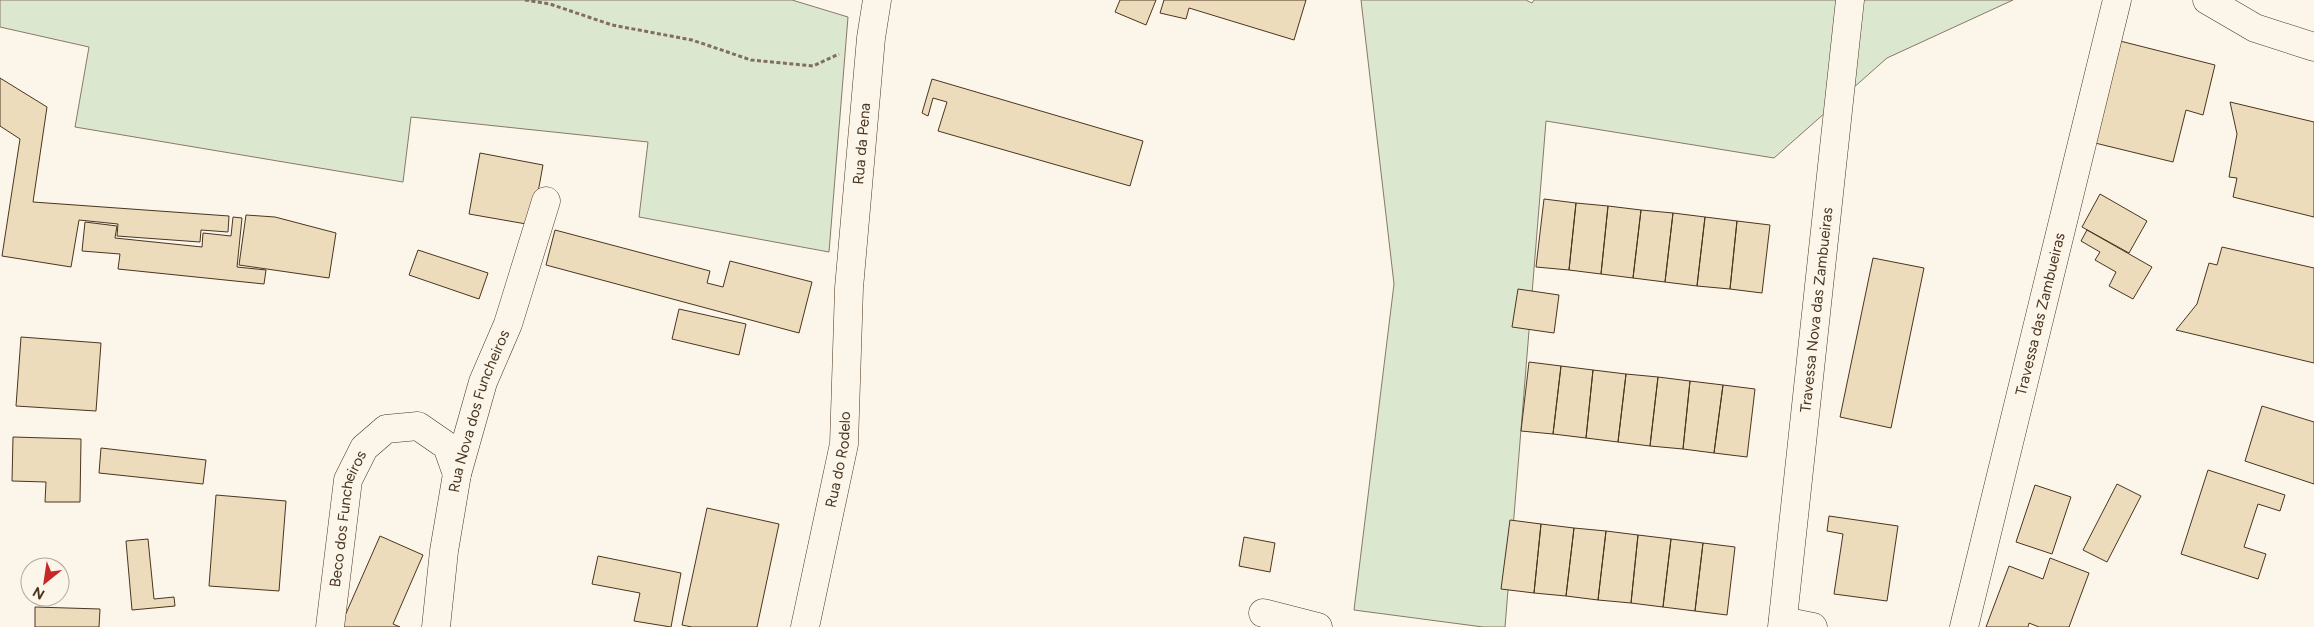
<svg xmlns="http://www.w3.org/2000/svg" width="2314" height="627" viewBox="0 0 2314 627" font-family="Figtree,sans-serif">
<rect width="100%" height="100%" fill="#fbf6e9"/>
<path fill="#dce7d0" stroke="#887966" d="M0,0H792L848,17L829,252L639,217L648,142L411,117L403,182L75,127L89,47L0,27Z
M1361,0H1526L1532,3L1534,0H2013L1887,58L1774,158L1546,121L1505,627H1483L1354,610L1394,284Z"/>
<path fill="#ecdcbc" stroke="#4a3520" d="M1120,0H1156L1146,25L1115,12Z
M1164,0H1306L1294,40L1189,8L1186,19L1160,13Z
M2120,41L2215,65L2203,115L2186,110L2173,162L2095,143Z
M0,78L47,107L33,202L229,216L228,232L201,230L200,242L117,236L118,224L79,220L71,267L2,256L20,139L0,126Z
M932,79L1143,141L1130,186L938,131L947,102L933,98L928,116L922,113Z
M2230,102L2314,122V217L2233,197L2237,178L2229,177L2237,134Z
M480,153L543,165L532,225L469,214Z
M2100,194L2147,221L2129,253L2082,227Z
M1544,199L1576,203L1569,270L1536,267Z
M1576,203L1608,206L1601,274L1569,270Z
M1608,206L1641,210L1633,278L1601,274Z
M1641,210L1673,213L1665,282L1633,278Z
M1673,213L1705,217L1697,286L1665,282Z
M246,215L275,217L336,233L329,278L239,265Z
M233,217L242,218L237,267L266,270L264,284L118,269L120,254L82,251L85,222L117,226L115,238L202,247L203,233L231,236Z
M1705,217L1737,221L1730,289L1697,286Z
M1737,221L1770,225L1762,293L1730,289Z
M555,230L710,271L707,283L723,287L730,261L812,282L799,333L546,265Z
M2087,230L2152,267L2133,299L2109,286L2116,272L2095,260L2100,252L2081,241Z
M2222,247L2314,268V363L2176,330L2197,304L2209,263L2217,265Z
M418,250L488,273L479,299L409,275Z
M1873,258L1924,268L1891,428L1840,417Z
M1518,289L1559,295L1554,333L1512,327Z
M679,309L746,324L739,355L672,339Z
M21,337L101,343L96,411L16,406Z
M1529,362L1561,366L1553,434L1521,431Z
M1561,366L1593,370L1586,438L1553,434Z
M1593,370L1626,374L1618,442L1586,438Z
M1626,374L1658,377L1650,446L1618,442Z
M1658,377L1690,381L1683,449L1650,446Z
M1690,381L1723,385L1714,453L1683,449Z
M1723,385L1755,389L1747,457L1714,453Z
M2262,406L2314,422V484L2245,461Z
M13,437L81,439L80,502H45L46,482L12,481Z
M101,448L206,460L203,484L99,473Z
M2208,470L2285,495L2280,511L2258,504L2244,547L2266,554L2258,579L2181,554Z
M2117,484L2141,496L2107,562L2083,550Z
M2035,485L2071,497L2052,554L2016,542Z
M216,495L286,501L279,591L209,586Z
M707,508L779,524L757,627H692L682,625Z
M1829,516L1898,526L1887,601L1834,594L1843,534L1827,531Z
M1510,520L1541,524L1534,593L1501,589Z
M1541,524L1574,528L1566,596L1534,593Z
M1574,528L1606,531L1598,600L1566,596Z
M1606,531L1638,535L1631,603L1598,600Z
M1638,535L1671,539L1663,607L1631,603Z
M380,536L423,555L393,624L400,627H340Z
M1244,537L1275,543L1270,572L1239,566Z
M148,539L154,599L174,597L175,606L132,610L126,541Z
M1671,539L1703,543L1695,611L1663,607Z
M1703,543L1735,547L1727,615L1695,611Z
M598,556L681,573L671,627L634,621L640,593L592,584Z
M2050,558L2089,573L2069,627H2039L2029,623L2028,627H1986L2009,566L2043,579Z
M35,607L100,609L99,627H35Z"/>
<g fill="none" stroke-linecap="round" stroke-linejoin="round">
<g stroke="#4a3520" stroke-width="29">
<g id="minor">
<path d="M2207,0L2255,28L2314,47"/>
<path d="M1263,613L1318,627"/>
<path d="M1783,621L1813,627"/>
<path id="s1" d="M330,627L348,480L364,448L386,429L418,426L447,446L457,474"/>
<path id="s2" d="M436,627L444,551L457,474L483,382L508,324L546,201"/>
<path id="s3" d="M805,627L844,444L849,288L871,38L877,0"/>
<path id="s4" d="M1782,627L1850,0"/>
<path id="s5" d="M1964,627L2117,0"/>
</g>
</g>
<path stroke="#7f6f5c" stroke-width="3" stroke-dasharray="4 2.5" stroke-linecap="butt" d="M525,0L550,4L612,25L692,40L751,60L813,66L839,54"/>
<use href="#minor" stroke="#fbf6e9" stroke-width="28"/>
</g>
<g text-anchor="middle" stroke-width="4" stroke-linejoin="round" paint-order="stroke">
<g font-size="15" fill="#4a3520" stroke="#fbf6e9">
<text dy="5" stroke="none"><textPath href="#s3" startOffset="488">Rua da Pena</textPath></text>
<text dy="5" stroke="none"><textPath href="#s4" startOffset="319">Travessa Nova das Zambueiras</textPath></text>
<text dy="5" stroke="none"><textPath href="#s5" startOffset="322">Travessa das Zambueiras</textPath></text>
<text dy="5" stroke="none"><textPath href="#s2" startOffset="221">Rua Nova dos Funcheiros</textPath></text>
<text dy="5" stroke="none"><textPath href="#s3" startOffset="171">Rua do Rodelo</textPath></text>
<text dy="5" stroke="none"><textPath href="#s1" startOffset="110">Beco dos Funcheiros</textPath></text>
</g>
</g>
<g transform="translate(45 582) rotate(210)"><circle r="24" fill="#fbf6e9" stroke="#b4a999"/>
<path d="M0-4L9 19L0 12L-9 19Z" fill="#c62828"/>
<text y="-8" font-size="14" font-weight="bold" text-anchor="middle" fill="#4a3520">N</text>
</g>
</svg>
